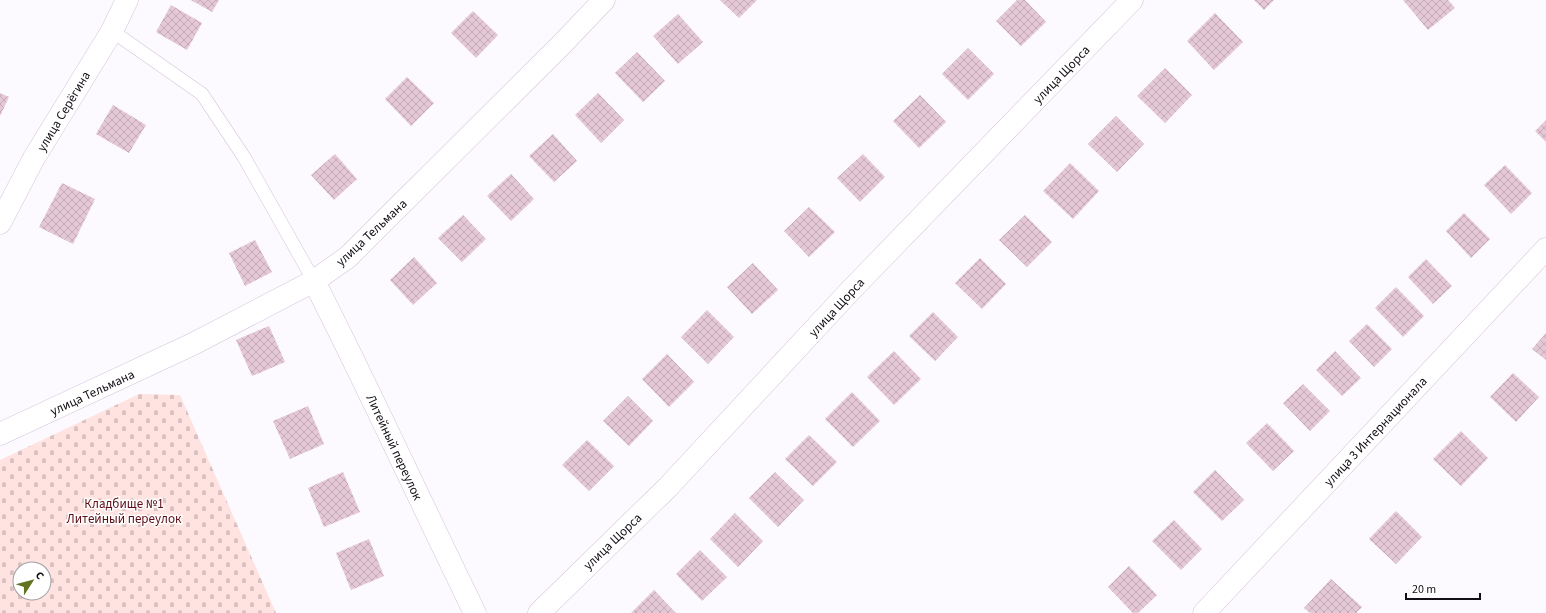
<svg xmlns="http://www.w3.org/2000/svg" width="1546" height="613" viewBox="0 0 1546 613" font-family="'Source Sans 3',sans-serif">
<defs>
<pattern id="cemetery-stones" width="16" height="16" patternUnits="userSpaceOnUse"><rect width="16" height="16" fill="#ffe3e1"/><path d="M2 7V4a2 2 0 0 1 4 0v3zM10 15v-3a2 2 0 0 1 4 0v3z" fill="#dac2c0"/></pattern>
<pattern id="building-cross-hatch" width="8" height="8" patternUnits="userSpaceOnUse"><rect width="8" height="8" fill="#e5c8d5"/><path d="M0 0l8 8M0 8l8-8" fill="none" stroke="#c4abb6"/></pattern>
</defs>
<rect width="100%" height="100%" fill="#fdfaff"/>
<path fill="url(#cemetery-stones)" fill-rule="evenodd" d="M139,394L180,395L276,613H0V460ZM20,569H44V593H20Z"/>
<path fill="url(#building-cross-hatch)" d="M191,0H219L212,12Z
M720,0H757L739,18Z
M1017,0H1025L1046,22L1021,46L996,21Z
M1254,0H1274L1264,10Z
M1403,0H1448L1455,8L1428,30Z
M171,5L202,23L187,50L156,32Z
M473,11L498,35L476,58L451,33Z
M1215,13L1243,42L1214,70L1187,41Z
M678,14L703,42L678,64L653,36Z
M968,48L994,74L968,100L942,74Z
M637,52L665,81L643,102L615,73Z
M1165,68L1192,95L1165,123L1137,96Z
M407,77L434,103L411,126L385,99Z
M0,93L9,97L0,116Z
M598,93L624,120L601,143L575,115Z
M920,95L946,122L919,148L893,121Z
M113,105L146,125L129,153L96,134Z
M1116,116L1144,144L1117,172L1088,144Z
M1546,120V142L1535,131Z
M553,134L577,161L554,182L529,156Z
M335,154L357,179L334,200L311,175Z
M863,154L885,177L860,202L837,178Z
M1070,163L1099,191L1073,219L1043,191Z
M1505,165L1532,193L1511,214L1484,185Z
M511,174L534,199L511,221L487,196Z
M62,183L95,199L73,244L39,227Z
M809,207L835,232L809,257L784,231Z
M1464,213L1490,239L1471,258L1446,231Z
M463,215L486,239L462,262L438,238Z
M1025,215L1052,242L1027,267L999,240Z
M255,240L272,272L245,286L229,253Z
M414,257L437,283L413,305L390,280Z
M980,258L1006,284L982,309L955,283Z
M1426,259L1452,286L1433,304L1408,277Z
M753,263L778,290L752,314L727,287Z
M1396,287L1424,316L1403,337L1375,308Z
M707,310L734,337L708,364L681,337Z
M933,312L958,337L935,361L909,336Z
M1367,324L1392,349L1374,367L1349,341Z
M269,326L285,362L252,376L236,340Z
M1546,333V360L1532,349Z
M894,351L921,379L894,405L867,377Z
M1335,351L1361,378L1342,396L1316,370Z
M667,354L694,382L669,407L642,379Z
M1513,373L1539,397L1516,422L1490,397Z
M1303,384L1330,411L1310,431L1283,403Z
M852,392L880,421L853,447L825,419Z
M628,396L653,421L629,446L603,421Z
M308,406L324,444L290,459L273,421Z
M1267,423L1294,451L1273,471L1246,443Z
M1461,431L1488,458L1461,486L1433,459Z
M809,435L837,462L813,486L785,459Z
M587,440L614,466L589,491L562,465Z
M1215,470L1244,500L1222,521L1193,492Z
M343,472L360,512L324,527L308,488Z
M775,472L804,500L778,527L749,498Z
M1396,511L1422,537L1396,564L1369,539Z
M735,513L763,541L738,567L710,539Z
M1174,520L1202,549L1181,570L1152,541Z
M369,539L384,576L351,590L336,553Z
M700,550L727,577L702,601L676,574Z
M1129,566L1157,595L1138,613H1133L1108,587Z
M1331,579L1362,607L1356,613H1310L1304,608Z
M654,590L676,613H631Z"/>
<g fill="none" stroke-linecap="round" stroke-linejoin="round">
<g stroke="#d3c3da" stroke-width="14">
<path id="service" d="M112,31L202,94L244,157L314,281"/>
</g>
<g stroke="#d3c3da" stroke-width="23">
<path id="minor" d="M0,223L34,158L112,31L127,0
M314,281C370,391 421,503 475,613
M0,434L193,344L314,281L348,257L563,43L604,0
M539,613L668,487L850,291L1132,0
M1204,613L1546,249"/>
</g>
<use href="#service" stroke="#fff" stroke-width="13"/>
<use href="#minor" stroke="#fff" stroke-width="22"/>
</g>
<g text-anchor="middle" stroke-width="3" stroke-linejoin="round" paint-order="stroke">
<g font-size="13" fill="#130d15" stroke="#fff">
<text transform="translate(1061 74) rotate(-46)" y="5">улица Щорса</text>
<text transform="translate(63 111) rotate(-59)" y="5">улица Серёгина</text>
<text transform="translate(371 232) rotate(-43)" y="5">улица Тельмана</text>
<text transform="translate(836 307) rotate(-47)" y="5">улица Щорса</text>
<text transform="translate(92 392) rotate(-25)" y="5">улица Тельмана</text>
<text transform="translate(1375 431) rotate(-47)" y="5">улица 3 Интернационала</text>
<text transform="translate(395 447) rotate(65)" y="5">Литейный переулок</text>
<text transform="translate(612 541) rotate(-44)" y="5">улица Щорса</text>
</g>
<g font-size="13" fill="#5d0b14" stroke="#fff">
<text x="124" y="508">Кладбище №1<tspan x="124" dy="15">Литейный переулок</tspan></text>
</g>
</g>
<g transform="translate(32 581) rotate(54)"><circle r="19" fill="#ffffff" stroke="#a19ea1"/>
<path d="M0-3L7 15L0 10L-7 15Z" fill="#627422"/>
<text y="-6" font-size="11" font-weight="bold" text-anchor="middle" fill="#130d15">С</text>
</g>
<path d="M1406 593v6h74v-6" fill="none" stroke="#130d15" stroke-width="2"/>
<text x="1412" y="593" font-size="12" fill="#130d15" stroke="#ffffff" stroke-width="3" paint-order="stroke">20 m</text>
</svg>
